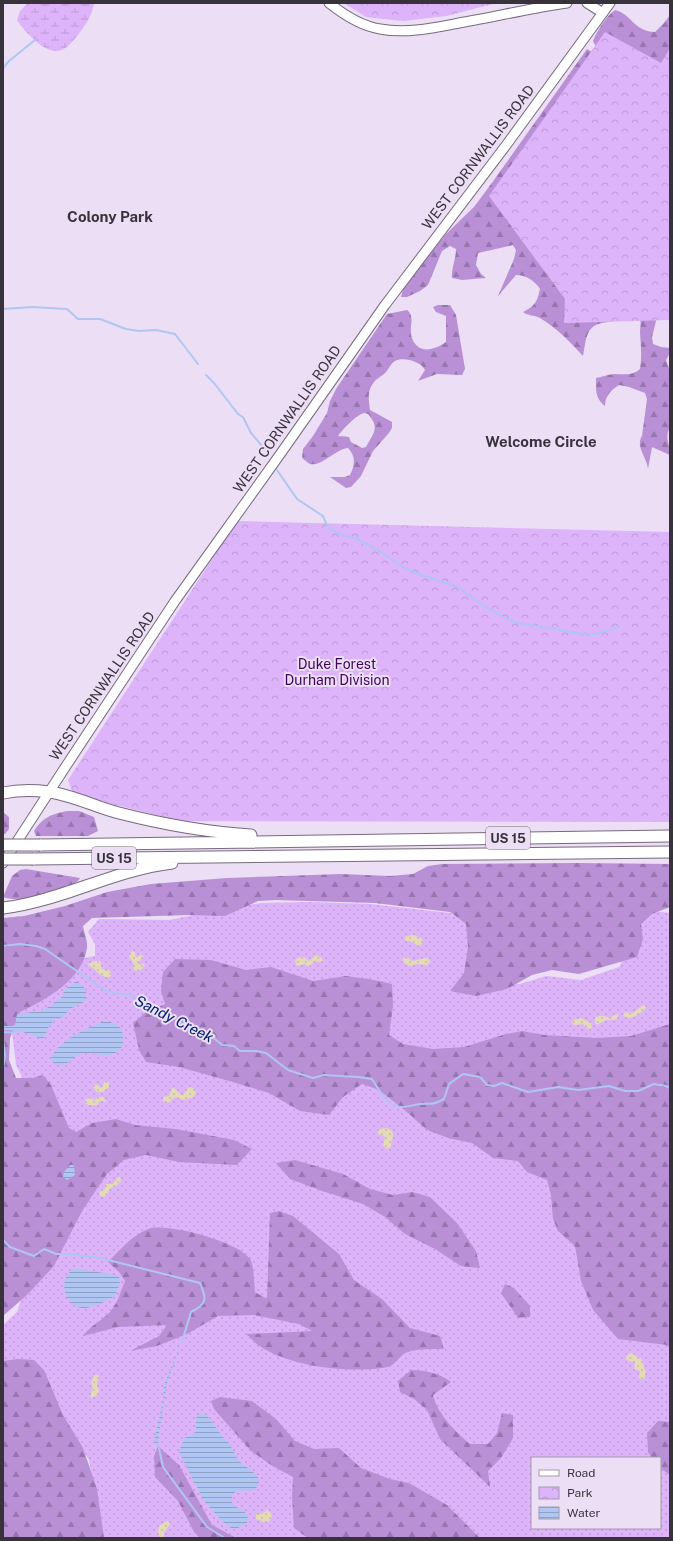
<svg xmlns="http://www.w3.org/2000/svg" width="673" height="1541" viewBox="0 0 673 1541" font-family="'Public Sans',sans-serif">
<defs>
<pattern id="grass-dots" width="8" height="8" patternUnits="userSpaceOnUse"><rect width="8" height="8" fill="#ddb3fa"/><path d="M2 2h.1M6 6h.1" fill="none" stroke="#be9ad7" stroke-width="1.8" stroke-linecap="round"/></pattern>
<pattern id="forest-firs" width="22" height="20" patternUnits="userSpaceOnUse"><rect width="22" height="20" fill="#b98fd6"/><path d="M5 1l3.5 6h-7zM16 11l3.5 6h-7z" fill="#9775af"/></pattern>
<pattern id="wetland-marsh" width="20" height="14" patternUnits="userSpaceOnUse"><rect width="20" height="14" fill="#ddb3fa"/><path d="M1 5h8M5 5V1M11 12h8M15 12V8" fill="none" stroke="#be9ad7"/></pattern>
<pattern id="sand-dots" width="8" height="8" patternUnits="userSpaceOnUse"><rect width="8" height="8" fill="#e4dbb6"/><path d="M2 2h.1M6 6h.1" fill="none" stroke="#c4bc9d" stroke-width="1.8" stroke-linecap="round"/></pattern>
<pattern id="park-crowns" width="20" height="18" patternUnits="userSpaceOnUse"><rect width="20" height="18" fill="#ddb3fa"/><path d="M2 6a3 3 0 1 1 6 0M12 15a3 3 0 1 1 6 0" fill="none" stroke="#be9ad7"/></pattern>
<pattern id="water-rules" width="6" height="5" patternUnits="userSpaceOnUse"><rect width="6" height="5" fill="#b0c6f2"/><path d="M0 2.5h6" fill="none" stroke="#90a1c5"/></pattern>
</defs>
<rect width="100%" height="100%" fill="#ebdef5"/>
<path fill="url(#grass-dots)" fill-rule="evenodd" d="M309,902L370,904L450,913L467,924L477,987L520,984L546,976L581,980L619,967L637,934L638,915L651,911L670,913V1538H102L89,1460L74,1435L3,1368V1325L17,1312L29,1277L4,1105L22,1077L16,1065L11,1023L16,1010L74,960L95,956V944L88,932L99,919L170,920L226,908L261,903ZM532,1458H660V1528H532Z"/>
<path fill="url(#forest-firs)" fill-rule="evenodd" d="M615,10C632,14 633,31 655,32L664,23L670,15V100L630,73L595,45L593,41C597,31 606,16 615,10Z
M587,49L594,53L657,317L652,337L653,344L661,347L670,348V353L666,360L670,371V427C664,439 670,442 670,455L652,447L648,469C647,457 635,447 642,436L647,399L645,393L629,387L619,385C611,390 605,396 605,406C595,398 596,391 596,378C602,377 609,374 615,374C625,374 632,376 640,369C642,357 641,345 640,333C640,326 642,323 639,317C631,315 623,319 614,321C610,322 606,322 602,323C585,326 586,342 583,356C570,342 557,328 540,318C534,315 528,316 523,312C535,306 537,302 540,289C535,281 526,275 516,275L498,296L514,259L516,250L513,245L478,253L476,265L481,274L486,278L462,280L452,278C451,269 456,259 456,249L450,246L442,251L428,285L420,291L407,297H401L403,289L419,268L446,234L474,207L494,180Z
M438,305H450L456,315L465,369L462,375L437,374L418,381L425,370C422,362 403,356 395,361C391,363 389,369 385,373C381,377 375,379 372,385C367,392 369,402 370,410L392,422V428L388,434L373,451L361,476L351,487L346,488L330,477H345L350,475C355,465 356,456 348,448C336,449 321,467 310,464C308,463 305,460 302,458L303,449L313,436L327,413L330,401L336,389L387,314L407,310C416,317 408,328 412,338C418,355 435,350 446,342V316L436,312L433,307ZM364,413L368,414C380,428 374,432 366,447L362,448L351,442L349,437L338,436C343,429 356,415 364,413Z
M67,811H79L94,817L98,831L88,836H36L34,831C43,817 52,814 67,811Z
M3,812L9,817V829L5,834H3Z
M575,863L670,864V907L652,914L641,924L643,939L637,957L579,974L552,970L532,975L507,989L476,996L450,991L464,973L468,947L466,924L450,912L375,903L276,900L258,901L225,916L189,915L92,918L83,926C84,932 88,942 87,948C82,980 47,999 20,1012L10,1038L9,1060L16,1078H32L43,1075L51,1085L69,1128L76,1132L92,1123L116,1119L135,1125L176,1129L234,1140L252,1149L237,1165L179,1162L146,1155L124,1160L107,1174L82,1211L54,1266L28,1294L3,1316V918L24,916L65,906L107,892L151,884L227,878L341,874L390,876L413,874L428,866L442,864Z
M26,869L80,878C77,884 70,884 64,887C48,895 20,903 3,897L12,876L20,870Z
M175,959L211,960L246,970L271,967L313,981L346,976L369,979L392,984L393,1006L389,1035L403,1044L433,1049L464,1047L506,1034L522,1031L544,1035L597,1038L631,1036L670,1024V1348L667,1345L618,1339L593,1310L581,1281L575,1246L558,1231L553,1219L551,1195L547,1180L527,1172L518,1161L493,1158L472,1143L448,1138L427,1130L408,1113L379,1090L362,1084L343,1097L329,1115L300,1111L269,1093L229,1081L179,1067L146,1062L139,1050L133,1023L145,1013L165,1004L161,991L163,972Z
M295,1160L343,1174L370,1189L393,1195L412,1192L430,1197L457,1223L476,1251L480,1268L461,1266L435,1249L405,1234L385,1217L363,1204L322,1191L290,1179L276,1163Z
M279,1211L293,1216L339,1254L354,1280L382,1299L410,1328L440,1336L444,1349C433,1349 415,1348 405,1353C399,1357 395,1365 388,1367C351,1374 289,1367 258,1345C254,1342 250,1337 246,1334L312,1331L299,1324L254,1315L218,1316L187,1334L157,1346L130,1351L159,1336L167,1325L118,1327L83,1336C89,1327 99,1322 107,1315C117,1306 120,1293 125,1281L119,1272L108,1262C120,1250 131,1236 148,1229C166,1222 239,1242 250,1259C254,1264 254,1284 255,1292L267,1299L270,1213Z
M505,1284L514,1288L530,1306V1317L518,1318L501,1293Z
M18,1359L34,1360L44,1370L63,1415L83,1448L97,1489L104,1538H3V1361Z
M411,1370C424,1370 440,1373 451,1382L433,1395C438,1415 455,1431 470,1444H488L497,1433L502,1413L513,1415V1438L501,1458L488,1471L490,1487L440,1439L427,1410L414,1399L400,1392L398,1381Z
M220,1397L252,1401L276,1419L295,1441L314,1449L339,1448L361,1468L390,1479L409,1483L447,1505L480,1538H308L294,1528L292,1496L293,1477L271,1465L251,1451L214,1409L211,1401Z
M658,1421L670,1422V1475L660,1468V1458H652L648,1452L647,1433Z
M158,1446L179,1465L212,1525L236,1538H200L194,1532L178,1501L155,1477L154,1456Z"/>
<path fill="url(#wetland-marsh)" d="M28,3H94C92,16 85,26 77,36C73,41 68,48 61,50C46,56 25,32 17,20L20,11Z"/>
<path fill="url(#sand-dots)" d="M413,935L421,938L423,941L422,944L418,946L411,941H406L405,939L406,936Z
M133,951L135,953L136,958L140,955L144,956L138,963L140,965L143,963L145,965L142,969L138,971L134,970L133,962L129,957L130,953Z
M316,955L322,958L323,961L321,962L315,961L309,967L305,964L297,966L296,964L295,960L300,957H304L309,961Z
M406,957L413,961L425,958L429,959L430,962L427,965L418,964L409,966L403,962V958Z
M96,961H100L102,969L110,971L111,975L110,977C101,979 97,969 88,965L89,963Z
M643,1005L646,1006L645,1009C639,1014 632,1021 623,1016L625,1012L633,1013Z
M616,1014L618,1015V1017L616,1020H605L597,1025L595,1023V1018C601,1014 604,1016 610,1018Z
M581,1018L591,1023L592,1028L588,1029L583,1024L575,1025L572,1023L574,1020Z
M105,1081L109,1083V1087L103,1092H97L93,1087L94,1085L96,1084L101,1088Z
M191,1087L193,1088L196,1092L194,1097L184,1100L175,1097L168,1103L163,1101V1097L169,1096L172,1088H174L180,1094L183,1095L188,1088Z
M91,1097L94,1101L98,1097H103L107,1102H105L100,1101L97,1105H89L86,1104L85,1100Z
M387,1128L392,1131C395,1137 390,1141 391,1147L387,1149L383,1145L385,1137L382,1135L378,1134V1131L380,1129Z
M120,1177L121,1180C119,1186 115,1185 110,1189C107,1193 108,1195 103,1197L99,1195L100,1191L105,1189L106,1184H113L117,1178Z
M632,1353L642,1360L646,1373L644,1379H640L639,1377L640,1371L634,1369L635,1362L629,1361L626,1359L627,1355Z
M95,1375H98L99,1376L97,1383L99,1392L97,1395L92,1398L90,1396L93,1388L91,1382Z
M267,1510L270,1512L272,1516L270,1521L264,1522L256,1519V1514H262Z
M167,1521H169L170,1524L164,1533V1538H160L158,1533L159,1526Z"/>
<path fill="url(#park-crowns)" d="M344,3H497L446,16L403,21L366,17Z
M605,32L661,63L670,48V320L564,323L565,299L489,196Z
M237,521L670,532V822L180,821L73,794L68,780Z"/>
<path fill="url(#water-rules)" d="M75,981C85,986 89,991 84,1002L70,1009L63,1017L55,1019L48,1028L44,1038H39L20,1031L4,1030L3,1026H12L15,1025L17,1014L40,1011L53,1005V1003L61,998L65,989L71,985H73Z
M105,1021C112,1022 117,1024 121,1029C123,1034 124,1040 123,1044C116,1063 94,1051 81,1054C74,1056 70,1063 63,1065L55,1064L51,1061C50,1045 92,1025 105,1021Z
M70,1165H74L75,1175L67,1180L63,1177L64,1172Z
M77,1268L119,1276L120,1283L115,1296C108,1300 95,1307 86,1308C61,1310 57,1272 77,1268Z
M182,1340L167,1383L158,1440L159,1450L154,1440L163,1402L164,1385Z
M200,1414H204L209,1418L223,1437L229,1443L239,1461L258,1476V1485L255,1490L236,1491L232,1496V1503C239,1511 251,1510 247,1523L238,1528H231L223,1522L211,1509L204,1501L179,1452L184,1438L192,1435L196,1431V1418Z"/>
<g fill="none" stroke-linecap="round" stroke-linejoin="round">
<path stroke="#b0c6f2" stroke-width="2" d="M3,68L9,61L35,40
M3,309L32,307L67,309L78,319H100L126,329L139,331L156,330L175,334L198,364
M206,375L214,383L238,414L243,417L251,433L269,454
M277,470L297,499L323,516L328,528L342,535L355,538L384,554L403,567L416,573L458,587L484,606L505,618L518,623L584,634H595L619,627
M3,946L20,944L36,946L45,949L68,965L105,990L114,993L131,995L152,1006L157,1013L169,1014L183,1025L194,1027L209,1034L222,1045L234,1046L240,1051H256L266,1053L288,1070L313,1078L324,1075L358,1077L372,1079C379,1089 387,1108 401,1107C407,1107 413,1105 420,1104C432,1103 431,1106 444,1099L449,1084L463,1074L480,1077L487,1085L494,1086L502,1083L528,1092L558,1087L578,1090L609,1086L625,1091H638L654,1084L666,1086L670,1088
M3,1032C9,1032 14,1034 20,1030
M3,1041L5,1056L3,1068
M3,1070V1077
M3,1240L10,1247L34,1256L44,1249L56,1254H70L100,1258L200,1283C207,1299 207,1304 191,1312L182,1342
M159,1448L163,1467L207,1527L225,1538"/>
<g stroke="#776b7f" stroke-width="11">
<path id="secondary" d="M329,3C344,15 362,26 380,29C406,34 433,28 459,23C495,17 531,8 567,3
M587,3L603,13
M3,863L66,766L175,601L213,548L281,453L385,305L507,144L610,3"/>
</g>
<g stroke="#776b7f" stroke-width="13">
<path id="highway" d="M3,793C18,790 34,790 49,792C73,795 95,807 119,813C162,824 206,832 251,835
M40,845L670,836
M33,859L670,852
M3,908C61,901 114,870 172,863"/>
</g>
<use href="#secondary" stroke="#fff" stroke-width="9"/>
<use href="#highway" stroke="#fff" stroke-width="11"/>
<g stroke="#776b7f" stroke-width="13" stroke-linecap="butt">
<path id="highway-bridge" d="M3,845H40
M3,859H33"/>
</g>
<use href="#highway-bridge" stroke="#fff" stroke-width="11"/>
</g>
<g text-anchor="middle" stroke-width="4" stroke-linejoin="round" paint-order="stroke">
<g fill="#ebdef5" stroke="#6e6673" stroke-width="1">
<rect x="486" y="827" width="44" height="22" rx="3"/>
<rect x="92" y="847" width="44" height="22" rx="3"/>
</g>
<g font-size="13" font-weight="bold" fill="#38333b">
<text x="508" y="843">US 15</text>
<text x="114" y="863">US 15</text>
</g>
<g font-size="14" fill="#38333b" stroke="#ebdef5">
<text transform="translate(478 157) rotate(-53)" y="5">WEST CORNWALLIS ROAD</text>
<text transform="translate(287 419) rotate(-55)" y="5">WEST CORNWALLIS ROAD</text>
<text transform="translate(102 686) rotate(-56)" y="5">WEST CORNWALLIS ROAD</text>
</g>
<g font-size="14" fill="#41045d" stroke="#ebdef5">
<text x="337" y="669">Duke Forest<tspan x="337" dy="16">Durham Division</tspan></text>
</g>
<g font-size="15" font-weight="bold" fill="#38333b" stroke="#ebdef5">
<text x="110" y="222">Colony Park</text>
<text x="541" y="447">Welcome Circle</text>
</g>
<g font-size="15" font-style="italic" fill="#042171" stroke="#ebdef5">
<text transform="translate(174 1019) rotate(27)" y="5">Sandy Creek</text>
</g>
</g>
<rect width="673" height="1541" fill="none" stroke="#38333b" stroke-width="8"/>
<rect x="531" y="1457" width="130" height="72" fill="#ebdef5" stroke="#a39aab"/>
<rect x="539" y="1470" width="20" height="6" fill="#ffffff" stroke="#a39aab"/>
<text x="567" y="1477" font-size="12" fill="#38333b">Road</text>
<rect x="539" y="1487" width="20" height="12" fill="url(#park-crowns)" stroke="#a39aab"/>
<text x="567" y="1497" font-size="12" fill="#38333b">Park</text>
<rect x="539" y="1507" width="20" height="12" fill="url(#water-rules)" stroke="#a39aab"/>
<text x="567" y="1517" font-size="12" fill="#38333b">Water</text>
</svg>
